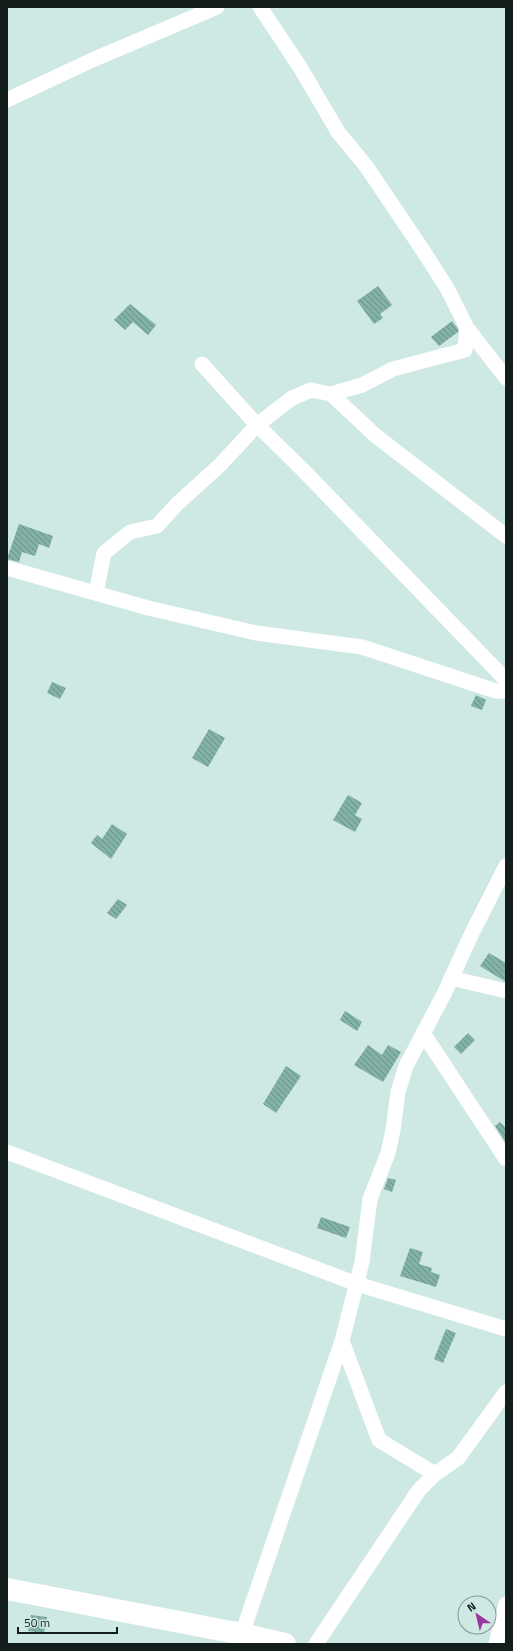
<svg xmlns="http://www.w3.org/2000/svg" width="513" height="1651" viewBox="0 0 513 1651" font-family="'Titillium Web',sans-serif">
<defs>
<pattern id="building-back-hatch" width="6" height="6" patternUnits="userSpaceOnUse"><rect width="6" height="6" fill="#82b1a7"/><path d="M-1 5l2 2M0 0l6 6M5-1l2 2" fill="none" stroke="#698f87"/></pattern>
</defs>
<rect width="100%" height="100%" fill="#cee8e3"/>
<path fill="url(#building-back-hatch)" d="M378,286L392,305L380,314L383,318L374,324L357,301Z
M130,304L156,325L148,335L133,322L125,330L114,320Z
M452,321L458,329V332L439,346L431,337Z
M19,524L53,536L49,548L39,544L35,556L22,552L19,562L7,559Z
M52,682L66,688L60,699L47,693Z
M476,695L486,700L482,710L471,706Z
M209,729L225,738L208,767L192,758Z
M348,795L362,803L355,815L362,819L355,832L333,820Z
M112,824L127,834L111,859L91,843L97,835L102,839Z
M118,899L127,905L116,919L107,913Z
M489,953L506,963V982L480,966Z
M345,1011L362,1022L357,1031L340,1020Z
M468,1033L475,1040L461,1054L454,1047Z
M368,1045L382,1055L388,1045L401,1052L383,1082L354,1065Z
M286,1066L301,1076L276,1113L263,1104Z
M500,1122L506,1128V1143L495,1126Z
M388,1178L396,1180L392,1192L384,1189Z
M321,1217L350,1227L346,1238L317,1228Z
M410,1248L423,1252L419,1264L432,1268L431,1272L440,1275L436,1287L400,1276Z
M446,1329L456,1333L443,1363L434,1359Z
M31,1615L47,1617L44,1633L28,1631Z"/>
<g fill="none" stroke-linecap="round" stroke-linejoin="round">
<path stroke="#fff" stroke-width="15" d="M260,7L300,67L338,132L366,166L422,249L447,288L467,328
M7,100L90,61L217,7
M202,364L257,425L303,470L506,680
M331,394L362,385L393,369L465,350L467,328L506,378
M7,568L148,608L256,633L362,647L496,691H506
M96,593L104,553L130,532L157,526L177,504L220,465L257,425L292,398L311,390L331,394L376,436L506,536
M451,978L506,991
M423,1033L506,1159
M7,1152L357,1284L506,1329
M342,1341L379,1440L435,1474
M242,1634L342,1341L362,1262L370,1199L388,1153L393,1130L398,1092L406,1066L444,994L472,933L506,866
M316,1644L419,1490L435,1474L458,1458L506,1392
M496,1644L506,1604"/>
<path stroke="#fff" stroke-width="22" d="M7,1589L242,1634L285,1644"/>
</g>
<rect width="513" height="1651" fill="none" stroke="#131d1b" stroke-width="16"/>
<g transform="translate(477 1615) rotate(325)"><circle r="19" fill="#cee8e3" stroke="#839793"/>
<path d="M0-3L7 15L0 10L-7 15Z" fill="#9a369c"/>
<text y="-6" font-size="11" font-weight="bold" text-anchor="middle" fill="#131d1b">N</text>
</g>
<path d="M18 1627v6h99v-6" fill="none" stroke="#131d1b" stroke-width="2"/>
<text x="24" y="1627" font-size="12" fill="#131d1b" stroke="#cee8e3" stroke-width="3" paint-order="stroke">50 m</text>
</svg>
